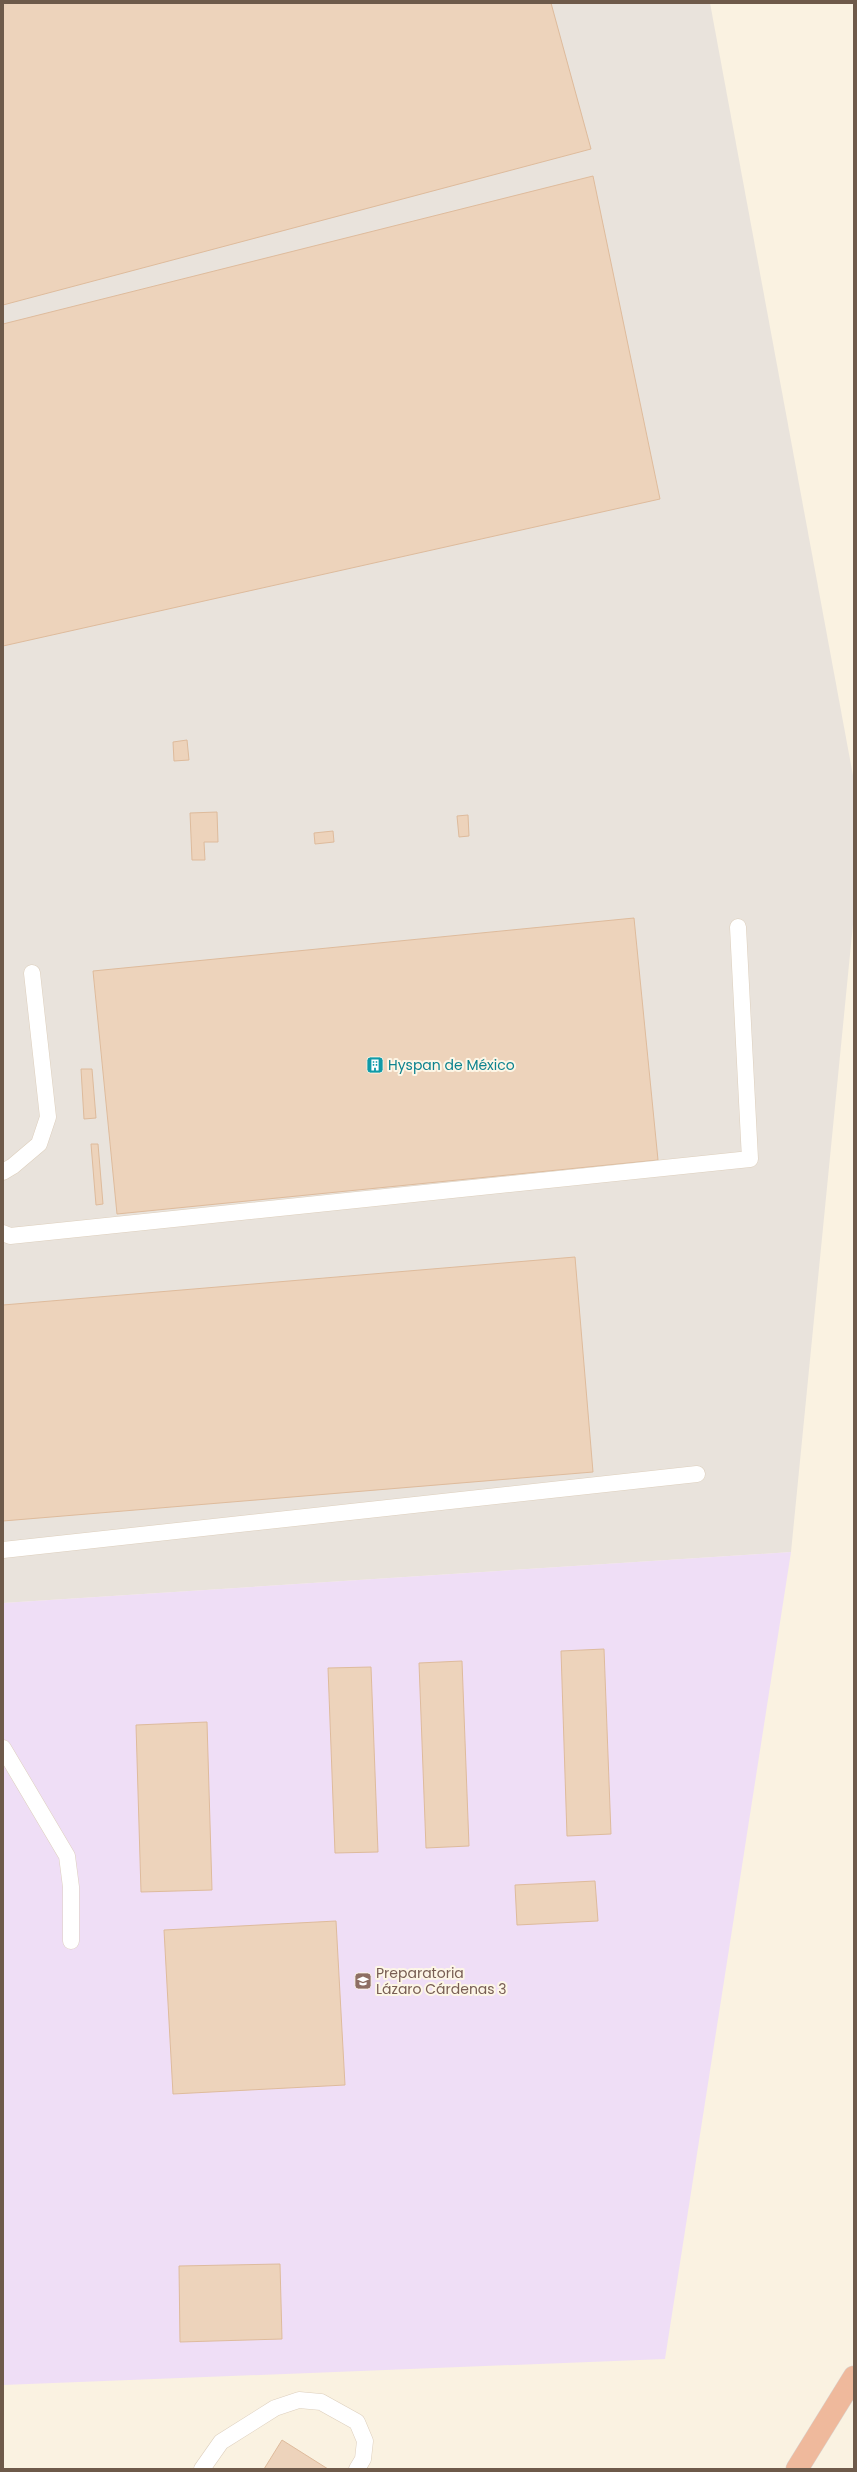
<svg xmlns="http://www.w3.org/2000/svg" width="857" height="2472" viewBox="0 0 857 2472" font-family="Poppins,sans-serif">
<rect width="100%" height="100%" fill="#faf2e1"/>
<path fill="#e9e3dc" d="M3,3H710L854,781V914L791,1552L3,1603Z"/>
<path fill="#efdef6" d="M791,1552L665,2359L3,2385V1603Z"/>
<path fill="#edd3bb" stroke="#debb9c" d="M3,3H551L591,149L3,305Z
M593,176L660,499L3,646V324Z
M187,740L189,760L174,761L173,742Z
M217,812L218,842H204L205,860H192L190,813Z
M468,815L469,836L459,837L457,816Z
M333,831L334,842L315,844L314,833Z
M634,918L658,1160L117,1214L93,971Z
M81,1069H92L96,1118L84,1119Z
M91,1144H98L103,1204L96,1205Z
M575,1257L593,1472L3,1521V1305Z
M604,1649L611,1834L567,1836L561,1651Z
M462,1661L469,1846L426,1848L419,1663Z
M371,1667L378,1852L335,1853L328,1668Z
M207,1722L212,1890L141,1892L136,1725Z
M595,1881L598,1921L517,1925L515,1885Z
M336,1921L345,2085L173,2094L164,1930Z
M280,2264L282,2339L180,2342L179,2266Z
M282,2440L328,2469H264Z"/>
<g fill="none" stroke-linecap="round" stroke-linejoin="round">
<g stroke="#ddcfbd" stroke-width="17">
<path id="lane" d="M3,1172L13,1166L39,1144L48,1117L32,973
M3,1233L10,1236L750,1159L738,927
M3,1550L697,1474
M3,1748L67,1856L71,1887V1941
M202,2469L221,2442L275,2408L299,2400L321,2402L357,2422L365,2441L363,2459L357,2469"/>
</g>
<g stroke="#d9d4d0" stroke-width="23">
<path id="highway" d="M797,2469L854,2377"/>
</g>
<use href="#lane" stroke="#fff" stroke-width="16"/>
<use href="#highway" stroke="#efb99c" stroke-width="22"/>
</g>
<defs>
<g id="building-square" transform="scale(0.9)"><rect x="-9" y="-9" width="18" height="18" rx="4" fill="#0f9aa8" stroke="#fdf6e6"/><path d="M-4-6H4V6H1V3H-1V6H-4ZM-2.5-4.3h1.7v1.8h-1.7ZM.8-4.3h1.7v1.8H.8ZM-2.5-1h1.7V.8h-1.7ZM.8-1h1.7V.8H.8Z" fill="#fff"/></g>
<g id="school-square" transform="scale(0.9)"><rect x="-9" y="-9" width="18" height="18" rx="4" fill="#8d6e63" stroke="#fdf6e6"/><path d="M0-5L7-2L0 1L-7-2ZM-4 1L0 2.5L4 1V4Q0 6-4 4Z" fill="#fff"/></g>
</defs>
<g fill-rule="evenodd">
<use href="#building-square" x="375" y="1065"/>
<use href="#school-square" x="363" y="1981"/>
</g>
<g text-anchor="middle" stroke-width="4" stroke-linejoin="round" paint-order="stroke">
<g font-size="14" fill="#0d838f" stroke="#fdf6e6" text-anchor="start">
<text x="388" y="1070">Hyspan de México</text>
</g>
<g font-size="14" fill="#785e54" stroke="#fdf6e6" text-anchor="start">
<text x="376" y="1978">Preparatoria<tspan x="376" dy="16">Lázaro Cárdenas 3</tspan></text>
</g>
</g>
<rect width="857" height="2472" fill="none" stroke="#6e5a4a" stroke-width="8"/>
</svg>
